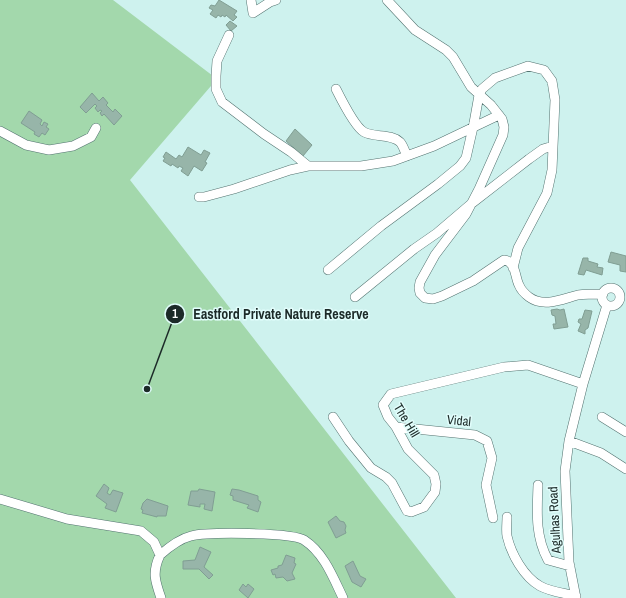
<svg xmlns="http://www.w3.org/2000/svg" width="626" height="598" viewBox="0 0 626 598" font-family="'Archivo Narrow',sans-serif">
<rect width="100%" height="100%" fill="#cef2ee"/>
<path fill="#a3d8ac" d="M0,0H113L217,79L130,180L456,598H0Z"/>
<path fill="#97b5a9" stroke="#809e93" d="M219,0L237,11L234,15L237,17L233,21L226,15L225,17L222,15L221,17L218,15L216,18L210,14L213,10L209,8L211,5L215,6Z
M230,21L237,26L231,31L226,25Z
M92,93L99,101L103,97L108,103L106,105L113,112L115,109L122,116L114,125L104,114L102,116L100,113L102,111L100,110L98,112L95,108L97,106L95,104L86,113L80,107Z
M29,111L42,120L40,124L42,126L44,122L48,124L46,127L49,129L45,135L42,133L39,137L34,134L35,132L21,123Z
M295,129L312,145L303,156L286,141Z
M188,147L201,155L204,150L210,153L205,162L207,163L202,171L194,166L188,176L181,171L183,168L179,166L178,168L172,164L171,166L163,161L165,158L163,157L166,152L176,159L179,155L182,157Z
M611,252L626,256V272L620,271V265L608,262Z
M583,258H588V261L598,264L597,267L603,268L602,275L586,270L584,275L578,274Z
M557,309L560,310L564,309L568,327L554,329L553,324H556L555,316L552,315L551,310Z
M585,310L592,311L588,328L585,330V334L578,331L581,324L578,322L579,319H582Z
M104,484L109,488L107,493L110,495L113,490L123,493L116,512L105,508L107,504L96,496Z
M199,489L215,492L212,511L204,509L205,504H200V507L188,505L191,491H198Z
M232,489L239,490L258,496V500L261,502L258,512L247,508L249,505L233,500V496L230,495Z
M147,499L168,506L166,516H157V517L142,513L143,510L141,509L143,503Z
M336,516L340,521L344,522L346,526L345,530L346,533L336,538L328,522Z
M200,547L211,552L204,567L213,575L209,579L199,569H183V561L195,560Z
M286,555L295,558L294,563L296,564L292,573L295,579L287,581L283,577L276,578L275,574L273,575L271,570L278,568V566L282,565Z
M353,561L360,576L366,579L361,587L352,582L345,566Z
M243,584L246,587L248,584L254,589L248,598L239,590Z"/>
<g fill="none" stroke-linecap="round" stroke-linejoin="round">
<g stroke="#537370" stroke-width="10">
<path id="minor" d="M251,0L253,13L270,2L276,0
M387,0L415,30L446,50L453,57L471,87L491,105L502,119L504,127L503,135L479,189L466,214L435,255L420,282L419,288L420,293L425,298L433,299L442,296L473,281L504,260C516,261 515,278 519,285C521,290 525,294 529,297C544,308 562,299 578,295C586,294 594,294 603,294
M229,35L217,61L216,76V89L222,102L264,134L291,152L308,166
M336,89C341,99 355,127 364,132C375,138 390,133 400,142C403,145 405,152 407,156
M0,131L26,145L49,150L73,146L91,137L96,128
M199,197H204L234,189L290,170L308,166H361L393,161L434,146L499,115
M328,270L381,226L438,184L460,166L466,158L474,123L479,95L482,89L495,78L528,66L544,70L552,81L555,100L552,170L547,193L518,248L513,268
M602 297a9 9 0 1 1 18 0a9 9 0 1 1-18 0Z
M355,297L414,249L437,233L471,204L529,159L543,149L553,146
M333,417L349,441L371,468L386,477L392,483L407,511L411,512L424,507L435,492L436,484L434,475L408,449L396,427L388,417L383,405L391,394L504,367L528,365L583,384
M602,417L626,432
M396,427L475,435L487,441L492,458L486,485L493,518
M569,441L601,453L626,469
M538,485C537,512 535,536 548,560L570,566
M0,499L67,519L141,531L154,542L160,555C152,572 155,581 161,598
M507,517C507,523 506,530 507,536C511,554 524,577 540,586C551,592 564,593 576,596
M160,555C169,547 179,539 191,536C206,532 292,532 304,540C324,553 333,577 343,598
M576,598L569,562L565,471L569,441L583,384L607,305"/>
</g>
<use href="#minor" stroke="#fff" stroke-width="9"/>
</g>
<g text-anchor="middle" stroke-width="3" stroke-linejoin="round" paint-order="stroke">
<g font-size="13" fill="#1c2a28" stroke="#e1fdfb">
<text transform="translate(407 420) rotate(59)" y="5">The Hill</text>
<text transform="translate(459 420) rotate(6)" y="5">Vidal</text>
<text transform="translate(554 520) rotate(-93)" y="5">Agulhas Road</text>
</g>
</g>
<path fill="none" stroke="#1c2a28" stroke-width="1.5" d="M147 389L175 314"/>
<g fill="#1c2a28" stroke="#e1fdfb" stroke-width="1.5">
<circle cx="147" cy="389" r="4"/>
<circle cx="175" cy="314" r="10"/>
</g>
<g font-size="12" text-anchor="middle" font-weight="bold" fill="#fff">
<text x="175" y="318">1</text>
</g>
<g font-size="14" text-anchor="middle" font-weight="bold" fill="#1c2a28" stroke="#e1fdfb" stroke-width="3" stroke-linejoin="round" paint-order="stroke">
<text x="281" y="319">Eastford Private Nature Reserve</text>
</g>
</svg>
